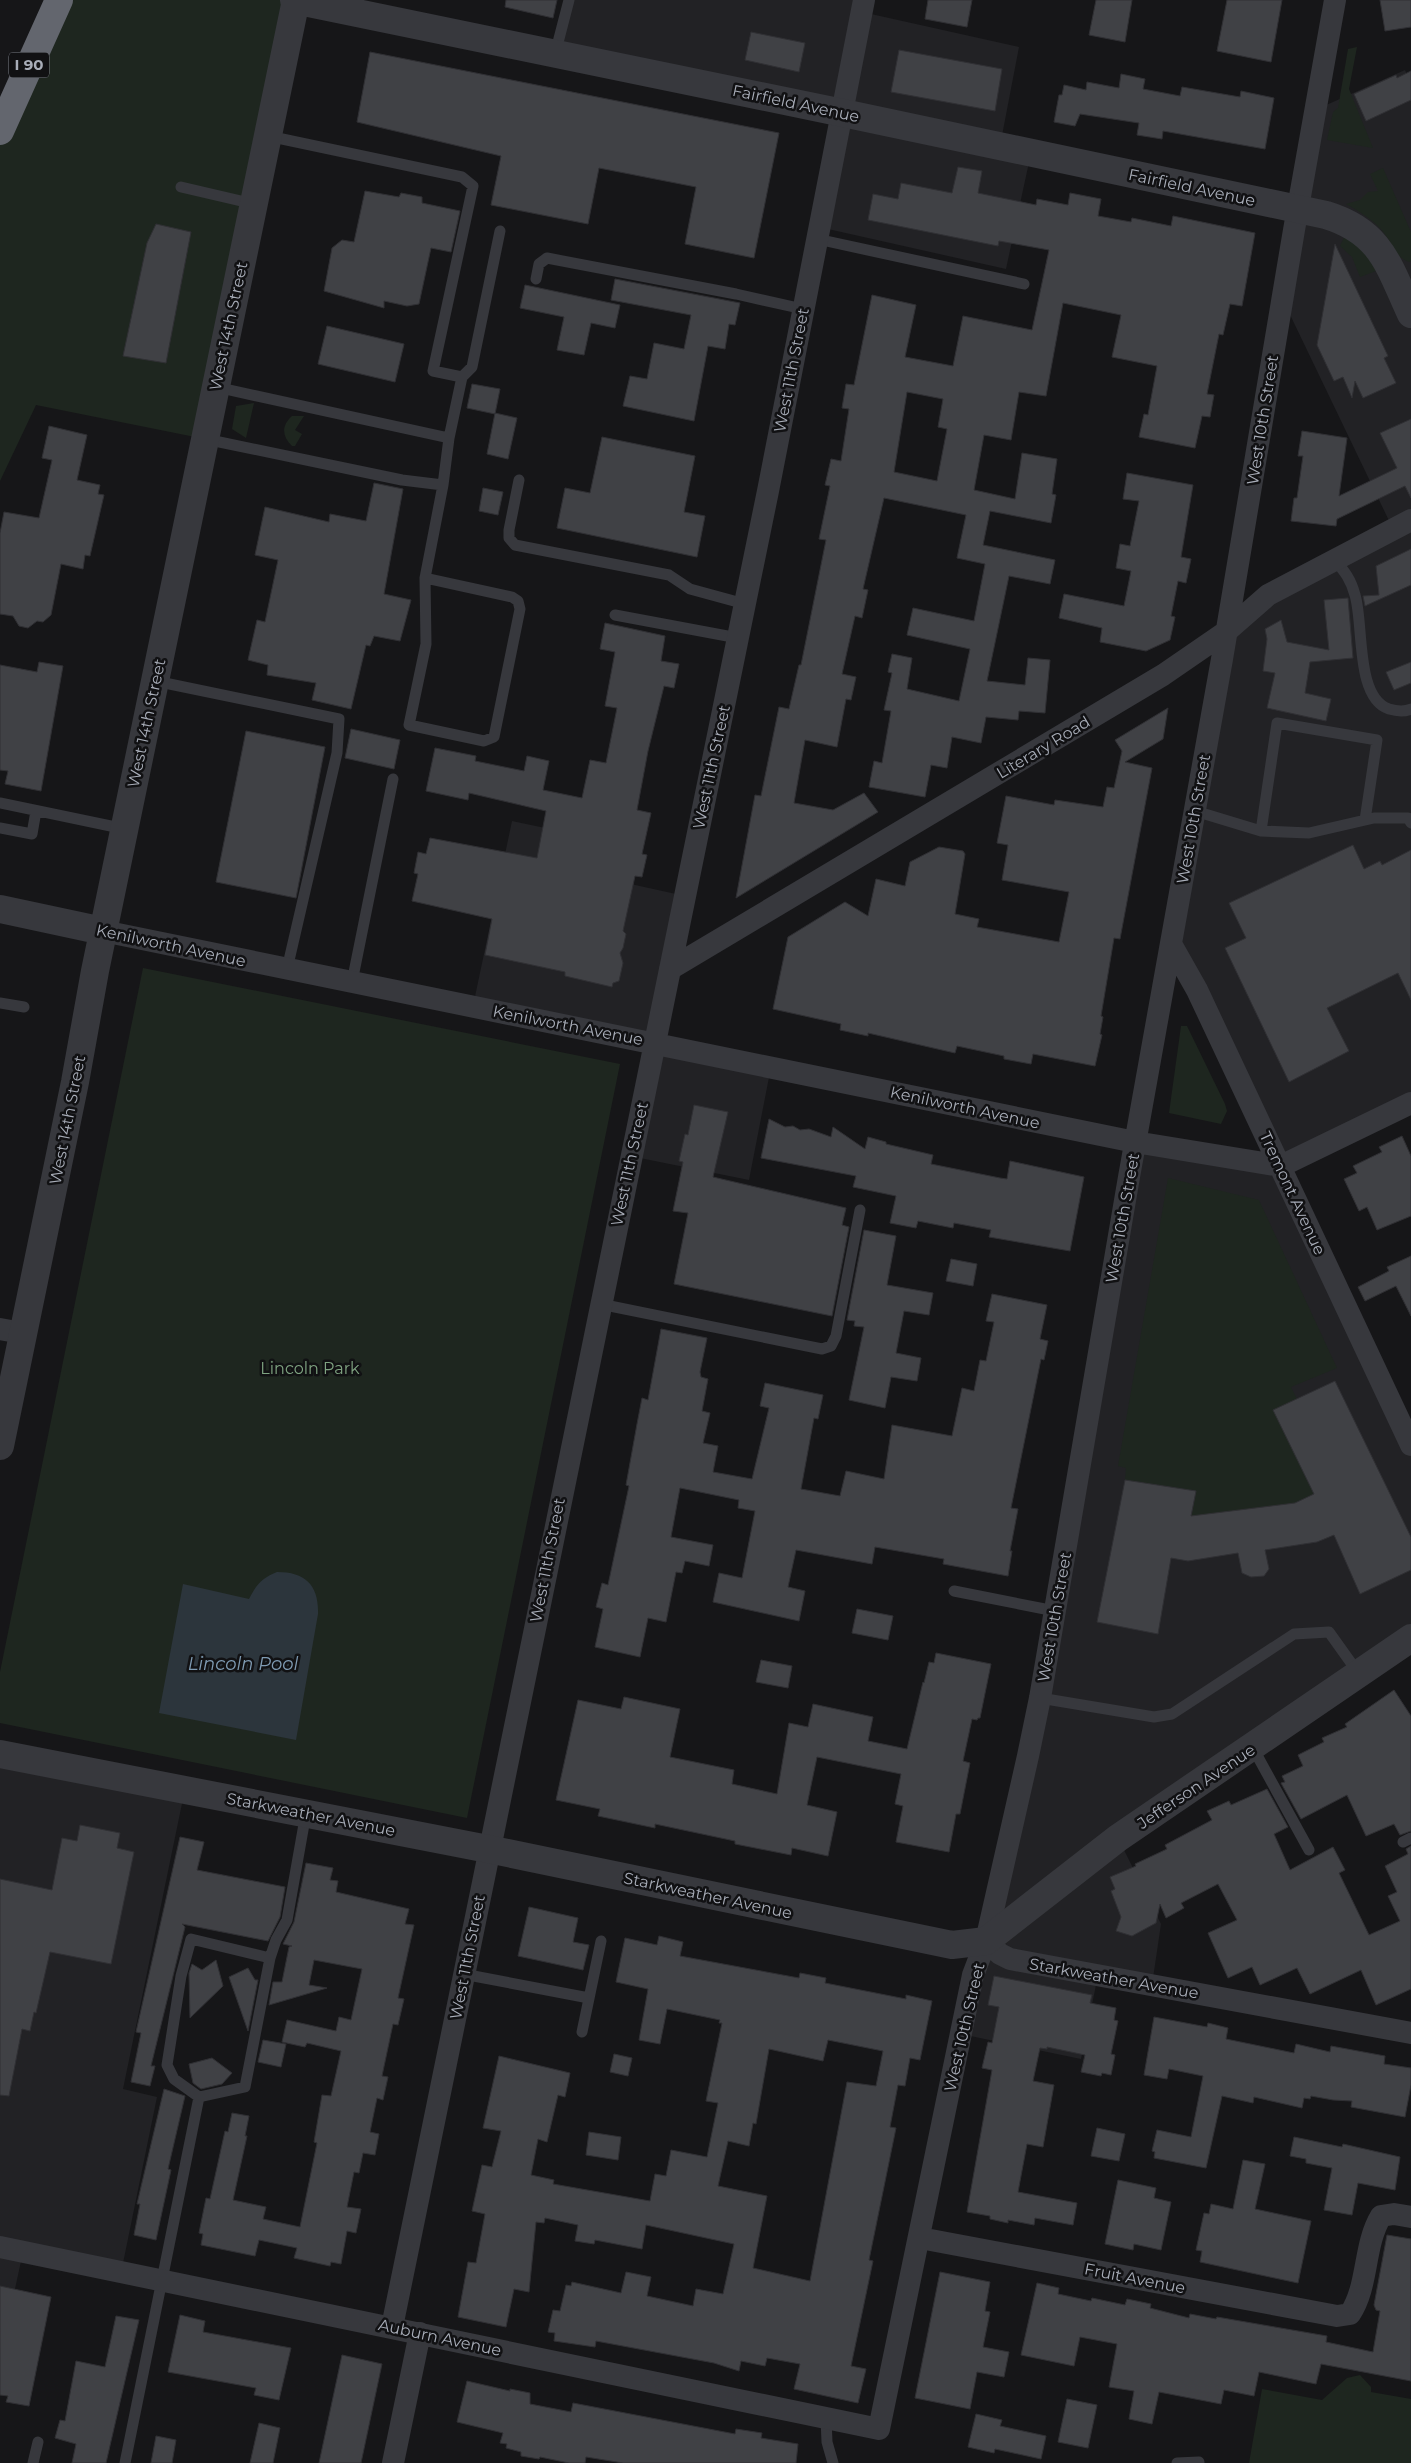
<svg xmlns="http://www.w3.org/2000/svg" width="1411" height="2463" viewBox="0 0 1411 2463" font-family="Montserrat,sans-serif">
<rect width="100%" height="100%" fill="#161618"/>
<path fill="#222225" d="M569,0H864L862,12L1019,47L1000,146L1031,153L1006,269L819,227L843,113L555,54Z
M1405,70L1411,83V1103L1281,1166L1411,1445V1638L1118,1838L1161,1924L1152,1985L1098,1975L1081,2059L961,2034L986,1941L1135,1142L1280,1166L1171,944L1227,631L1393,529L1282,298L1315,110Z
M512,821L597,839L590,875L685,896L654,1043L771,1067L749,1180L630,1156L653,1043L473,1006Z
M0,1754L185,1789L123,2089L157,2097L121,2273L23,2252L0,2358Z"/>
<path fill="#1e261f" d="M59,0H294L205,439L36,405L0,481V131Z
M1357,47L1349,89L1373,148L1327,140L1333,112L1338,108L1348,49Z
M1383,168L1411,232V261L1409,262C1395,257 1393,244 1384,233C1374,220 1360,212 1346,204L1360,200L1368,192L1378,191L1370,174Z
M1346,233L1370,258L1376,271L1360,277L1352,257L1340,246Z
M254,403L246,438L232,429L236,406Z
M292,416H304L295,430L302,434L295,446H292C282,436 281,426 292,416Z
M143,968L620,1064L467,1818L0,1723V1672Z
M1181,1026H1187L1225,1104L1227,1111L1221,1124L1169,1113Z
M1168,1178L1259,1200L1337,1368L1291,1387L1297,1399L1274,1410L1314,1494L1295,1503L1191,1516L1196,1491L1125,1480L1126,1468L1118,1466Z
M1360,2375L1371,2387V2392L1411,2399V2463H1249L1262,2389L1322,2400L1347,2378Z"/>
<path fill="#2c353c" d="M277,1572C306,1572 319,1586 318,1614L296,1740L159,1713L183,1584L249,1599C256,1585 262,1578 277,1572Z"/>
<path fill="#404145" stroke="#303034" fill-rule="evenodd" d="M506,0H557L553,18L505,7Z
M928,0H972L967,27L925,19Z
M1096,0H1132L1125,42L1089,35Z
M1227,0H1282L1271,62L1217,51Z
M1380,0H1411V27L1385,31Z
M751,32L805,43L799,72L745,60Z
M899,50L1002,69L995,111L891,92Z
M370,52L779,133L754,258L685,244L696,187L599,168L588,224L491,205L501,156L357,122Z
M1411,71V100L1366,121L1354,94L1396,75L1397,78Z
M1121,74L1145,79L1143,89L1180,96L1182,87L1240,97L1241,91L1274,98L1265,149L1163,131L1162,139L1137,135L1139,123L1080,114L1075,126L1054,122L1059,95H1062L1064,85L1086,90L1087,82L1119,88Z
M958,167L982,171L978,193L1036,205L1037,199L1068,205L1070,193L1101,199L1098,216L1131,222L1132,218L1171,226L1173,216L1255,233L1242,306L1230,304L1223,335L1219,334L1207,394L1214,395L1210,417L1202,416L1195,448L1139,437L1144,414L1148,415L1157,366L1112,357L1121,315L1063,303L1046,396L1019,392L1011,440L984,435L974,490L1015,499L1022,453L1057,459L1052,494L1056,495L1051,523L990,511L983,545L1055,560L1050,584L1009,576L987,681L1025,685L1028,658L1050,660L1045,713L1019,711L1018,720L986,717L981,743L952,737L947,768L931,765L925,797L869,787L874,761L882,763L891,711L884,710L892,673L888,672L892,654L912,658L907,689L959,701L970,649L907,635L913,608L974,621L985,564L957,558L966,515L884,498L863,589L868,590L862,618L855,616L842,674L856,677L851,700L846,699L837,747L805,740L794,803L833,810L864,793L878,812L736,898L755,795L761,796L779,707L789,709L799,665H801L826,540L819,539L830,486L825,485L831,459L841,461L849,409L842,408L846,384L854,385L872,295L916,305L905,357L953,366L963,316L1032,330L1049,250L999,241L998,246L868,220L873,194L898,199L901,183L952,193ZM907,392L943,399L938,427L947,429L937,481L894,472Z
M365,191L399,197L401,193L422,197V203L460,211L451,252L431,248L419,304L407,306L384,301V308L324,291L332,248L342,240L354,242Z
M156,224L191,232L166,363L123,356L147,243Z
M1335,244L1388,356L1384,358L1396,383L1363,398L1355,381L1352,398L1343,377L1334,381L1317,345Z
M615,279L740,303L735,325L729,324L725,349L708,346L694,421L623,406L630,376L647,379L654,343L684,349L691,315L611,300Z
M525,285L620,305L615,328L591,323L584,355L557,350L564,317L520,308Z
M327,326L404,344L395,382L318,364Z
M472,384L500,389L495,414L467,408Z
M495,413L517,418L508,459L487,454Z
M1411,419V498L1405,486L1337,519L1336,526L1291,521L1294,498H1297L1303,456H1298L1302,431L1347,438L1339,496L1397,468L1380,433Z
M49,426L87,435L77,480L100,485L98,494L104,495L90,556L85,555L83,569L61,564L51,615L43,622L37,621L28,628L19,626L13,616L0,614V533L4,512L39,518L52,460L42,458Z
M602,437L695,456L684,512L705,516L697,557L557,528L565,488L590,493Z
M1127,473L1193,485L1181,557L1191,559L1186,583L1178,581L1171,616L1175,617L1170,640L1146,651L1100,642L1102,628L1059,618L1064,594L1124,606L1131,571L1116,568L1120,544L1130,546L1139,501L1123,499Z
M374,483L403,489L384,594L411,600L400,641L374,636L370,646L366,645L351,709L312,700L316,683L267,675L268,665L248,660L257,620L265,622L278,560L255,555L265,507L329,522L330,514L366,521Z
M483,488L503,492L498,515L479,511Z
M1411,549V585L1365,606L1363,596L1379,595L1376,566Z
M1348,598L1353,658L1310,662L1305,693L1331,699L1326,721L1267,708L1275,673L1263,671L1267,639L1265,629L1281,620L1287,642L1329,650L1324,600Z
M605,623L665,636L661,661L679,664L674,688L664,686L648,751L637,810L651,813L642,854L647,855L642,877L635,876L623,931L626,934L623,948L620,953L623,963L619,981L613,983L612,987L565,976V972L485,955L492,919L412,901L418,874L414,873L418,852L426,854L430,838L537,858L546,811L469,793L468,800L426,791L435,748L476,756L475,761L524,771L527,756L549,761L543,790L582,798L590,760L606,763L617,708L605,706L615,652L600,649Z
M39,662L63,666L41,791L5,784L8,771L0,770V665L37,672Z
M1411,662V683L1394,690L1386,672Z
M1168,708L1163,739L1125,762L1152,768L1120,939L1114,938L1101,1016L1103,1017L1100,1034L1102,1035L1095,1066L1033,1054L1031,1064L1004,1059V1056L957,1046L955,1053L868,1033V1036L840,1030L841,1024L773,1009L788,937L845,902L868,916L876,879L905,886L910,862L939,847L963,851L965,854L955,914L979,919L977,927L1059,942L1069,892L1002,880L1008,845L997,843L1006,796L1054,805L1055,800L1103,807L1107,787L1114,788L1122,751L1115,740Z
M351,729L400,740L394,769L345,758Z
M246,731L325,747L296,898L216,882Z
M1353,845L1364,869L1380,861L1382,865L1411,850V1000L1398,973L1327,1008L1349,1051L1289,1082L1225,948L1246,938L1229,903Z
M694,1105L728,1112L713,1177L846,1208L842,1225L849,1227L832,1316L674,1284L688,1213L673,1211L683,1162L679,1161L685,1134L688,1135Z
M769,1119L785,1127L793,1126L800,1130L809,1129L831,1137L833,1127L865,1149L868,1137L886,1142V1144L933,1155L931,1164L1000,1178L1007,1179L1010,1161L1084,1177L1070,1251L989,1237L991,1230L954,1223L953,1228L918,1221L916,1228L890,1223L896,1196L853,1187L856,1176L761,1158Z
M1402,1136L1411,1156V1216L1377,1230L1367,1207L1359,1211L1344,1179L1357,1173L1353,1166L1382,1152L1379,1147Z
M864,1230L896,1236L887,1285L933,1293L929,1315L904,1311L896,1353L921,1358L917,1381L891,1377L885,1408L849,1400L864,1327L854,1326L855,1321L847,1320Z
M1411,1256V1316L1396,1286L1365,1301L1358,1287L1389,1271L1387,1267Z
M951,1259L977,1264L973,1286L946,1281Z
M992,1294L1047,1305L1040,1339L1048,1341L1044,1360L1041,1359L1011,1508L1018,1509L1010,1551H1012L1008,1576L943,1564L944,1559L875,1547L872,1564L796,1550L788,1587L805,1591L799,1621L713,1602L719,1573L742,1578L755,1511L738,1508L739,1500L680,1488L671,1537L713,1545L709,1566L685,1561L682,1573L676,1572L666,1622L648,1618L640,1657L595,1647L603,1609L596,1607L602,1583L608,1585L629,1486L626,1485L637,1424L642,1398L648,1400L661,1329L707,1338L700,1372L701,1377L708,1379L702,1411L710,1413L703,1443L718,1446L713,1472L752,1479L769,1408L760,1406L765,1383L823,1395L818,1419L814,1418L801,1489L840,1496L846,1471L884,1479L892,1425L952,1436L962,1388L974,1391L980,1360L986,1361L994,1322L986,1321Z
M1335,1381L1411,1537V1570L1360,1594L1334,1535L1317,1542L1265,1550L1269,1569L1264,1576L1251,1577L1242,1573L1238,1553L1188,1561L1171,1558L1158,1634L1097,1622L1125,1480L1196,1491L1191,1516L1295,1503L1314,1494L1273,1410Z
M857,1609L893,1616L888,1640L852,1633Z
M936,1653L991,1664L980,1718H978L977,1720L972,1719L963,1761L970,1763L960,1814H956L949,1852L896,1842L903,1806L895,1804L901,1774L817,1757L807,1805L837,1812L828,1856L792,1848L791,1855L735,1844V1841L655,1824V1828L598,1816L600,1809L556,1800L578,1700L621,1709L624,1697L680,1709L670,1757L734,1770L732,1784L777,1794L789,1723L808,1727L813,1704L873,1717L868,1741L907,1749L923,1682L924,1683L929,1662L934,1663Z
M761,1660L792,1666L788,1688L756,1682Z
M1394,1690L1411,1716V1831L1400,1835L1394,1824L1366,1836L1347,1795L1301,1819L1281,1783L1285,1782L1282,1776L1303,1766L1298,1755L1324,1742L1322,1738L1347,1727L1345,1724Z
M1267,1789L1288,1827L1274,1834L1290,1870L1333,1847L1345,1870L1339,1873L1369,1935L1400,1921L1388,1896L1397,1892L1385,1866L1408,1854L1406,1849L1411,1846V1989L1376,2005L1361,1970L1310,1994L1297,1968L1260,1985L1252,1967L1228,1978L1208,1933L1237,1920L1218,1884L1181,1903L1184,1908L1166,1918L1160,1904L1156,1923L1132,1936L1116,1931L1121,1917L1111,1891L1115,1889L1110,1877L1136,1866L1135,1864L1167,1849L1165,1845L1212,1820L1207,1811L1229,1801L1231,1805Z
M80,1825L120,1833L117,1848L134,1852L111,1964L50,1952L36,2013L34,2012L30,2031L22,2029L9,2096L0,2095V1879L52,1890L62,1838L77,1841Z
M180,1837L204,1842L197,1870L285,1887L280,1917L268,1941L182,1924L185,1927L151,2066H155L150,2086L131,2082L141,2033L136,2032Z
M306,1863L333,1868L330,1880L338,1881L336,1892L409,1909L405,1924L414,1925L398,1998L404,1999L398,2025L393,2024L382,2076L388,2077L383,2100L377,2098L370,2132L379,2134L375,2155L363,2153L359,2173L354,2172L347,2207L361,2209L356,2233L347,2231L341,2264L331,2262L330,2266L294,2258L297,2248L259,2240L255,2256L201,2245L203,2234L199,2233L206,2198L210,2199L225,2131L228,2132L232,2113L249,2116L245,2136H247L233,2200L266,2207L263,2219L300,2227L317,2143L314,2142L322,2095L331,2096L341,2051L307,2043L305,2047L282,2042L287,2020L336,2031L339,2017L351,2020L362,1969L314,1960L309,1985L327,1988L269,2005L273,1982H282L289,1947L292,1946L283,1944L294,1922Z
M529,1907L578,1918L573,1942L589,1945L583,1970L518,1956Z
M659,1936L683,1942L680,1956L799,1978L800,1973L826,1978L825,1983L906,1999V1995L932,2001L920,2060L910,2058L905,2086L898,2085L890,2127L896,2128L869,2260L873,2261L851,2366L866,2369L858,2403L794,2389L800,2364L767,2358L765,2366L741,2361L739,2371L714,2363L596,2341L595,2347L554,2341L555,2333L548,2332L553,2310L560,2311L566,2285L571,2286L572,2282L621,2293L626,2272L651,2277L647,2296L693,2306L696,2289L723,2294L734,2244L646,2225L642,2249L595,2240L594,2244L575,2241L578,2225L545,2218L544,2223L536,2222L529,2292L514,2289L506,2327L458,2317L468,2262L476,2263L485,2214L472,2211L482,2165L492,2167L501,2131L483,2128L499,2056L570,2073L565,2097L558,2095L547,2142L538,2139L531,2175L554,2180L553,2184L650,2201L655,2174L666,2176L671,2150L707,2157L718,2103L706,2101L722,2023H719L720,2020L667,2009L660,2044L639,2040L648,1989L616,1982L625,1938L657,1945ZM828,2040L883,2051L876,2086L847,2082L810,2281L753,2268L767,2196L718,2186L728,2141L749,2146L753,2123L756,2124L769,2049L823,2061Z
M216,1960L223,1986L190,2018L189,1973L192,1964L202,1970Z
M248,1968L255,1980H258L248,2031L229,1977Z
M994,1976L1092,1995L1090,2003L1116,2008L1114,2020L1118,2021L1111,2054L1115,2055L1111,2075L1102,2073L1101,2076L1081,2072L1085,2055L1047,2047V2049L1040,2048L1033,2081L1054,2085L1043,2147L1027,2144L1018,2192L1077,2203L1073,2225L1035,2218L1034,2225L1008,2220V2223L990,2219V2216L967,2212L992,2070L982,2068L988,2042L992,2043L999,2007L988,2005Z
M1154,2017L1207,2027L1208,2023L1228,2028L1226,2039L1294,2053L1296,2044L1330,2052L1331,2046L1385,2056L1384,2064L1411,2068V2085L1405,2117L1351,2107L1352,2101L1333,2100L1311,2096L1310,2099L1304,2098L1302,2108L1254,2097L1253,2103L1222,2096L1206,2168L1154,2158L1155,2152L1152,2151L1157,2130L1191,2137L1203,2076L1169,2069L1167,2079L1144,2075Z
M263,2040L286,2044L281,2067L258,2062Z
M614,2054L632,2058L628,2076L610,2072Z
M212,2058L232,2073L222,2084L201,2089L193,2083L189,2064Z
M164,2089L185,2096L168,2169L171,2170L156,2240L134,2235L140,2204H137Z
M1097,2128L1125,2134L1119,2161L1091,2156Z
M589,2132L621,2137L618,2160L586,2155Z
M1294,2137L1342,2147L1343,2144L1400,2157L1395,2190L1358,2183L1352,2215L1324,2210L1332,2168L1306,2163V2159L1290,2156Z
M1243,2160L1265,2164L1255,2209L1311,2221L1298,2283L1200,2262L1202,2251L1196,2250L1204,2213L1209,2214L1211,2204L1233,2209Z
M1118,2180L1156,2188L1154,2198L1171,2202L1161,2250L1134,2244L1133,2250L1105,2244Z
M1387,2235L1411,2239V2381L1321,2364L1316,2384L1259,2372L1254,2396L1224,2390L1221,2404L1159,2392L1152,2424L1129,2419L1134,2391L1109,2387L1117,2344L1080,2337L1074,2366L1021,2355L1037,2283L1059,2288L1058,2294L1091,2301L1092,2298L1125,2305L1127,2299L1151,2304L1150,2308L1189,2318L1190,2314L1216,2319L1217,2317L1327,2336L1326,2342L1373,2352L1380,2311L1376,2310L1374,2305Z
M940,2272L990,2282L985,2311L990,2312L983,2347L1009,2352L1004,2377L977,2372L970,2409L915,2398Z
M0,2286L51,2297L29,2406L6,2402L8,2396L0,2395Z
M180,2315L205,2321L203,2332L291,2348L279,2400L254,2395L256,2388L168,2372Z
M116,2316L139,2320L106,2463H72L76,2444L55,2438L60,2420L65,2421L76,2361L105,2367Z
M342,2355L382,2364L361,2463H319Z
M467,2381L510,2391V2389L530,2393V2404L571,2412L573,2403L735,2434L736,2429L762,2433L761,2438L798,2444L796,2463H623L586,2457L585,2463H569L540,2457L539,2459L521,2456V2452L506,2448L507,2444L500,2443L503,2433L457,2422Z
M1067,2399L1097,2405L1088,2448L1058,2442Z
M976,2414L1002,2420L1000,2426L1046,2436L1041,2459L995,2449L994,2453L968,2447Z
M259,2423L280,2428L273,2463H250Z
M156,2436L176,2440L172,2463H151Z"/>
<g fill="none" stroke-linecap="round" stroke-linejoin="round">
<path stroke="#37383d" stroke-width="11" d="M555,54L569,0
M268,136L462,177L473,186L433,371L462,377
M181,187L254,204
M817,239L1024,284
M536,279L539,264L547,258L736,294L803,309
M216,387L449,438
M205,439L402,480L443,485
M519,480L509,530V538L515,545L669,575L690,589L745,604
M1334,560C1345,571 1351,580 1355,595C1364,624 1355,698 1389,709C1396,711 1404,712 1411,709
M425,578L512,597L518,601L520,609L494,737L484,741L409,725L426,644L425,578L443,485L449,438L462,377L472,367L500,231
M615,615L738,638
M155,681L339,719L337,753L287,969
M0,803L125,829
M1195,811L1261,831L1309,833L1374,818H1408L1411,823
M0,828L32,834L36,811
M1261,831L1277,723L1377,740L1365,820
M352,982L393,779
M0,1003L24,1007
M600,1304L822,1349L831,1346L836,1336L860,1210
M954,1591L1055,1611
M1040,1698L1154,1717L1172,1714L1294,1634L1329,1632L1359,1674
M1253,1748L1309,1850
M1403,1842L1411,1838
M270,1958L191,1939L181,1976L167,2065L174,2079L199,2097L245,2087L270,1958L276,1940L287,1920L306,1813
M463,1974L589,1998
M582,2032L601,1941
M826,2418L827,2442L833,2463
M33,2463L38,2442
M125,2463L199,2097
M1177,2463L1199,2462"/>
<path stroke="#37383d" stroke-width="22" d="M103,931L1135,1142L1281,1166L1411,1103
M1171,944L1197,990L1411,1445
M670,969L1163,675L1227,631L1268,595L1411,520
M0,1329L22,1333
M986,1941L1000,1954L1010,1959L1411,2033
M920,2238L1337,2316L1350,2314C1369,2285 1363,2246 1381,2216L1394,2214L1411,2217
M0,2247L879,2429L973,1975L986,1941L1028,1756L1040,1698L1129,1177L1222,659L1294,230L1335,0
M392,2327L768,491L864,0
M393,2463L420,2333"/>
<path stroke="#37383d" stroke-width="28" d="M294,0L843,113L1326,215C1382,232 1389,267 1411,314
M0,909L103,931
M0,1446L75,1082L95,971L296,0
M0,1754L488,1849L952,1945L986,1941L1118,1838L1411,1638"/>
<path stroke="#63666e" stroke-width="28" d="M0,131L59,0"/>
</g>
<g text-anchor="middle" stroke-width="5" stroke-linejoin="round" paint-order="stroke">
<rect fill="#111113" stroke="#7b7e86" stroke-width="1" x="9" y="52.5" width="40" height="25" rx="4"/>
<g font-size="15" font-weight="bold" fill="#a8adb8">
<text x="29" y="70">I 90</text>
</g>
<g font-size="16" fill="#a8adb8" stroke="#111113">
<text transform="translate(796 103) rotate(12)" y="6">Fairfield Avenue</text>
<text transform="translate(1192 187) rotate(12)" y="6">Fairfield Avenue</text>
<text transform="translate(228 326) rotate(-78)" y="6">West 14th Street</text>
<text transform="translate(791 370) rotate(-79)" y="6">West 11th Street</text>
<text transform="translate(1262 420) rotate(-81)" y="6">West 10th Street</text>
<text transform="translate(146 723) rotate(-78)" y="6">West 14th Street</text>
<text transform="translate(1043 747) rotate(-31)" y="6">Literary Road</text>
<text transform="translate(711 767) rotate(-78)" y="6">West 11th Street</text>
<text transform="translate(1193 819) rotate(-80)" y="6">West 10th Street</text>
<text transform="translate(171 945) rotate(12)" y="6">Kenilworth Avenue</text>
<text transform="translate(568 1025) rotate(11)" y="6">Kenilworth Avenue</text>
<text transform="translate(965 1107) rotate(12)" y="6">Kenilworth Avenue</text>
<text transform="translate(67 1120) rotate(-79)" y="6">West 14th Street</text>
<text transform="translate(629 1164) rotate(-78)" y="6">West 11th Street</text>
<text transform="translate(1293 1193) rotate(65)" y="6">Tremont Avenue</text>
<text transform="translate(1122 1218) rotate(-80)" y="6">West 10th Street</text>
<text transform="translate(547 1560) rotate(-79)" y="6">West 11th Street</text>
<text transform="translate(1054 1617) rotate(-80)" y="6">West 10th Street</text>
<text transform="translate(1196 1786) rotate(-34)" y="6">Jefferson Avenue</text>
<text transform="translate(311 1814) rotate(11)" y="6">Starkweather Avenue</text>
<text transform="translate(708 1895) rotate(12)" y="6">Starkweather Avenue</text>
<text transform="translate(467 1957) rotate(-79)" y="6">West 11th Street</text>
<text transform="translate(1114 1978) rotate(10)" y="6">Starkweather Avenue</text>
<text transform="translate(964 2027) rotate(-77)" y="6">West 10th Street</text>
<text transform="translate(1135 2278) rotate(11)" y="6">Fruit Avenue</text>
<text transform="translate(440 2337) rotate(12)" y="6">Auburn Avenue</text>
</g>
<g font-size="16" fill="#7fa381" stroke="#111113">
<text x="310" y="1374">Lincoln Park</text>
</g>
<g font-size="18" font-style="italic" fill="#7f9bb3" stroke="#111113">
<text x="243" y="1670">Lincoln Pool</text>
</g>
</g>
</svg>
